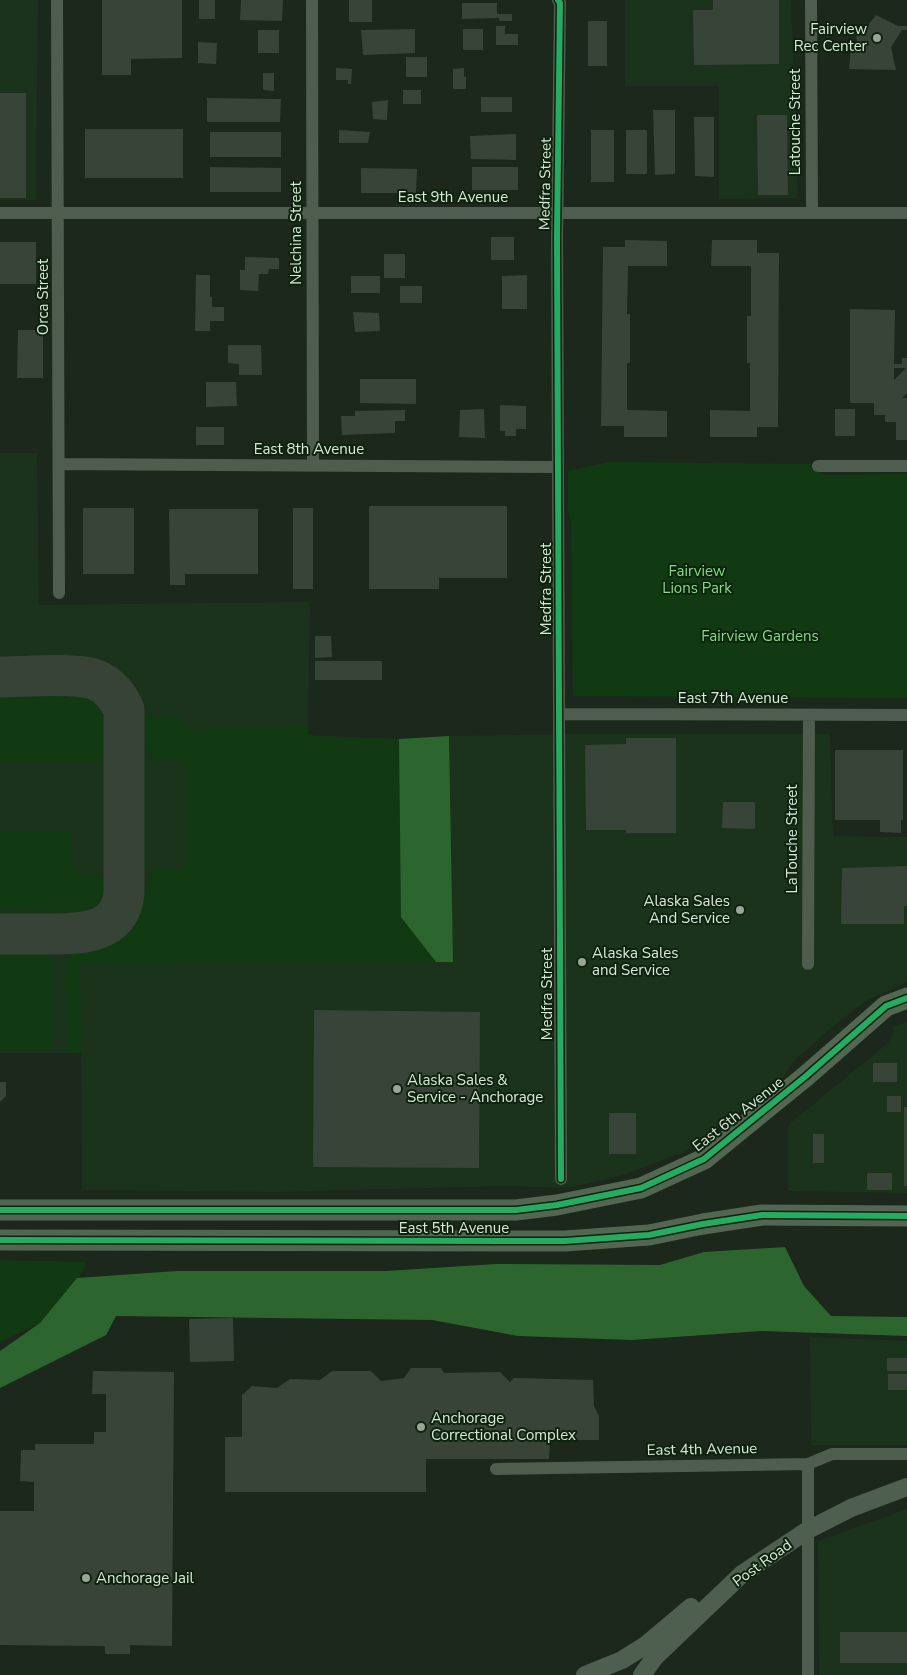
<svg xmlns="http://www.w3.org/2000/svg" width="907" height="1675" viewBox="0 0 907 1675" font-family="'Nunito Sans',sans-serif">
<rect width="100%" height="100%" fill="#1c281c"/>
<path fill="#1a331a" d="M0,0H38L36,200H0Z
M625,0H791L798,198L719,199V86H625Z
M0,453H37L39,605L310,602L308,735L399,739L449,736L579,734H830L833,836L907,837V982L866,1001L838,1022L797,1058L775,1088L726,1121L710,1136L683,1152L626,1174L600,1181L566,1188L508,1186L277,1192L82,1190L81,1053H0Z
M907,1022V1193L788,1191V1125L888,1043L894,1031L893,1027Z
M810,1337L907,1341V1445H811Z
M907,1509V1675H819L818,1541Z"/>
<path fill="#113a13" d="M609,462L810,464L822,475L907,474V698L573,696L571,522L568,511V471Z
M75,694C102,703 104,710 106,736C107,748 108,752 101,762L0,761V695Z
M145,714L181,717L185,729L307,726L308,736L399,739L401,917L436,962L80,963L81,1053L68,1050L65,962L74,949C82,948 90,948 98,946C116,942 134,924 140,907C146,891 145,880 156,867L185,870L186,761L153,759L145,747Z
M0,832H71L73,873L99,874L104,877L105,888L97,907L82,911L0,910Z
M0,951H50L52,976V1048L0,1050Z
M0,1260L87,1262L82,1273L40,1323L0,1342Z"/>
<path fill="#2c662e" d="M449,736L453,962H436L401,917L399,739Z
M785,1247L804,1286L831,1316L907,1317V1336L761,1331L632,1340L518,1336L432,1320L116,1316L106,1335L0,1388V1351L40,1323L77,1278L177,1271H386L496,1264L660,1265L704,1252Z"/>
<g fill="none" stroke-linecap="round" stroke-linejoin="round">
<path stroke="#374337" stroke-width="41" d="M0,677C23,677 76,672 96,680C109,685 119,698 124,710V892C121,935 79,934 46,934C31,934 15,934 0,934"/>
</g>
<path fill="#394439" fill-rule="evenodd" d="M102,0H182V58L131,59V75H102Z
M199,0H215V19H199Z
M241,0H283L282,21L240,20Z
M349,0H372V22H349Z
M713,0H779V64L694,65L693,10H713Z
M462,3H497V14H512V21H499V18L462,19Z
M876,15L898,26H907V30H902L891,47L896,70L849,69L851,47H857L856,29H865Z
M588,21H607V66H588Z
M496,26H505V34H518V45H496Z
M415,29V53L363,55L361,30Z
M463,29H483V50H463Z
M258,30H279V53H258Z
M198,42L217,43L216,64L198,63Z
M406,57H427V77H406Z
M336,68L352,69L351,84H348V80H336Z
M464,68V77L466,76V89H453V69Z
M263,73H274V91L263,90Z
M403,90H421V104H403Z
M0,93H26V198H0Z
M481,97H512V112H481Z
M207,98L281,99L280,122H207Z
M388,100L387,120L373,119L372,102Z
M653,110H675V174L655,175Z
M757,115H787L788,195H758Z
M694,117H714V177L695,176Z
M85,129H183V178H85Z
M339,130L370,132L368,143H339Z
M591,130H614V182H591Z
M626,130H647V174H626Z
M210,132H281V157H210Z
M516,134V160L471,159L470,136Z
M210,167L281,168V192H210Z
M472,167H518V190H472Z
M361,168L417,169L416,193H361Z
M491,237H514V260H491Z
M625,240L667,241V266H628L627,314H630V363H627V410L667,411V437H624V426H601L603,247H625Z
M712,240H757V253H779L778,427H757V437H710V410L750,411V363H747V316H751V266H711Z
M0,242H36V284H0Z
M384,254H405V278H384Z
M245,257L279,258V269H269L268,274H259L258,291L240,290V270H245Z
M196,275H210V297H212V307H224V321H210V331H195Z
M527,275V309H502V276Z
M351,276H380V293H351Z
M400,286H422V303H400Z
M850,309L895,310L894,364H902V358H907V393L902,398H907V440H896V422H885V415H874V403H850ZM894,368H906L894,380Z
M353,312L379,313L380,331L355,332Z
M18,330H43V378H17Z
M228,345H261L262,375H239V364L228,363Z
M360,379H416V404L360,403Z
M206,382H236L237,406L206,407Z
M500,405L526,406V429H516V436H505V431H500Z
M484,409L485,438L459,437L460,410Z
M835,409H855V436H835Z
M405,410V421H395V433L342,435L341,416H355V411Z
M196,427H224V445H196Z
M369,506H507V578H439V589H369Z
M83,508H134V574H83Z
M293,508H313V589H293Z
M169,509H258V574H185V585H170Z
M315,636H331L332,657L315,658Z
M315,661H382V680H315Z
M626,738H676V833H626V830H586L585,745L626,744Z
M835,750H903V820H901V833L880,832V820H835Z
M723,802H755V829L722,828Z
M907,866V906H904V924H841L842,868Z
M314,1010L480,1012L479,1168L313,1167Z
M873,1063H897V1082H873Z
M0,1082H6V1096L0,1102Z
M887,1096H901V1112H887Z
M904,1107H907V1186H904Z
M609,1113H636V1154H609Z
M813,1134H824V1163H813Z
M867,1173H892V1190H867Z
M233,1318L234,1361L190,1362L189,1319Z
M887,1358H907V1371H887Z
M411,1368H441L444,1373L500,1372L510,1382L514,1378L593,1380L594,1406L599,1416V1440H550L549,1459H426V1492H225V1437H242V1395L252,1386L277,1388L290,1379L320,1380L332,1371H371L381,1381L404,1378Z
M93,1371L174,1372L172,1646L130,1645V1654H105V1646L0,1645V1511H34V1482L20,1481L21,1450H35V1444H94V1432H106V1394H92Z
M888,1374H907V1390H888Z
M840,1632H907V1663H840Z"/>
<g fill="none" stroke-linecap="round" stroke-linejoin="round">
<path stroke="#4f5d4f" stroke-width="12" d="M57,0L59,593
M312,0L313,465
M558,0L560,3L557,238L561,1179
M811,0L812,213
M0,213H907
M59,464L558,467
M818,466H907
M559,714L907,715
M808,964L809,715
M808,1464V1675
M496,1469L808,1464L832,1454H907"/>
<path stroke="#4f5f4f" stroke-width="18" d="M585,1675L622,1660L646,1645L691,1607
M642,1675L655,1657L742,1574L808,1530L851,1508L907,1487"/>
<path stroke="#526652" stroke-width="21" d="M0,1210H516L557,1205L641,1188L704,1159L806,1076L886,1006L907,998
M0,1240L565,1241L649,1235L703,1224L762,1215L907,1216"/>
<g stroke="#0d230e" stroke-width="9">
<path id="cycleway" d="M558,0L560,3L557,238L561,1179
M0,1210H516L557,1205L641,1188L704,1159L806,1076L886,1006L907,998
M0,1240L565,1241L649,1235L703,1224L762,1215L907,1216"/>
</g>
<use href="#cycleway" stroke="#26ab63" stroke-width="6"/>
</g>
<g fill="#98a597" stroke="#0d230e" stroke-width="2">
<circle cx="877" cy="38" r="5"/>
<circle cx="740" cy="910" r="5"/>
<circle cx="582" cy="962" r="5"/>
<circle cx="397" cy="1089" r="5"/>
<circle cx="421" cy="1427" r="5"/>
<circle cx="86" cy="1578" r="5"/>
</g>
<g text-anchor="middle" stroke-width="4" stroke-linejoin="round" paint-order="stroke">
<g font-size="15" fill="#dae8d9" stroke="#0d230e" text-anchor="start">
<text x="867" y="34" text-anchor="end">Fairview<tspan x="867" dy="17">Rec Center</tspan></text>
<text x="730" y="906" text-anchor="end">Alaska Sales<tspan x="730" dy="17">And Service</tspan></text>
<text x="592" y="958">Alaska Sales<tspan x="592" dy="17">and Service</tspan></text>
<text x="407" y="1085">Alaska Sales &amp;<tspan x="407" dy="17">Service - Anchorage</tspan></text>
<text x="431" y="1423">Anchorage<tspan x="431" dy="17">Correctional Complex</tspan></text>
<text x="96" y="1583">Anchorage Jail</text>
</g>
<g font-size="15" fill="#dae8d9" stroke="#0d230e">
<text transform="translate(795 122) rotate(-90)" y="5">Latouche Street</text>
<text transform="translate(545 184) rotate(-89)" y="5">Medfra Street</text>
<text x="453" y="202">East 9th Avenue</text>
<text transform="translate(296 233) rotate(-90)" y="5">Nelchina Street</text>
<text transform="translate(43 297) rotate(-90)" y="5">Orca Street</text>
<text x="309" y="454">East 8th Avenue</text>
<text transform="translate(546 589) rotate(-90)" y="5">Medfra Street</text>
<text x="733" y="703">East 7th Avenue</text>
<text transform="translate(792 839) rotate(-90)" y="5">LaTouche Street</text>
<text transform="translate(547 994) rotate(-90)" y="5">Medfra Street</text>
<text transform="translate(738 1114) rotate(-38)" y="5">East 6th Avenue</text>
<text x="454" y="1233">East 5th Avenue</text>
<text transform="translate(702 1449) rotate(-1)" y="5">East 4th Avenue</text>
<text transform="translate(762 1563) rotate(-36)" y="5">Post Road</text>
</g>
<g font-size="15" fill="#83da83" stroke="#0d230e">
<text x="697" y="576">Fairview<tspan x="697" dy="17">Lions Park</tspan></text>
<text x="760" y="641">Fairview Gardens</text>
</g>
</g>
</svg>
